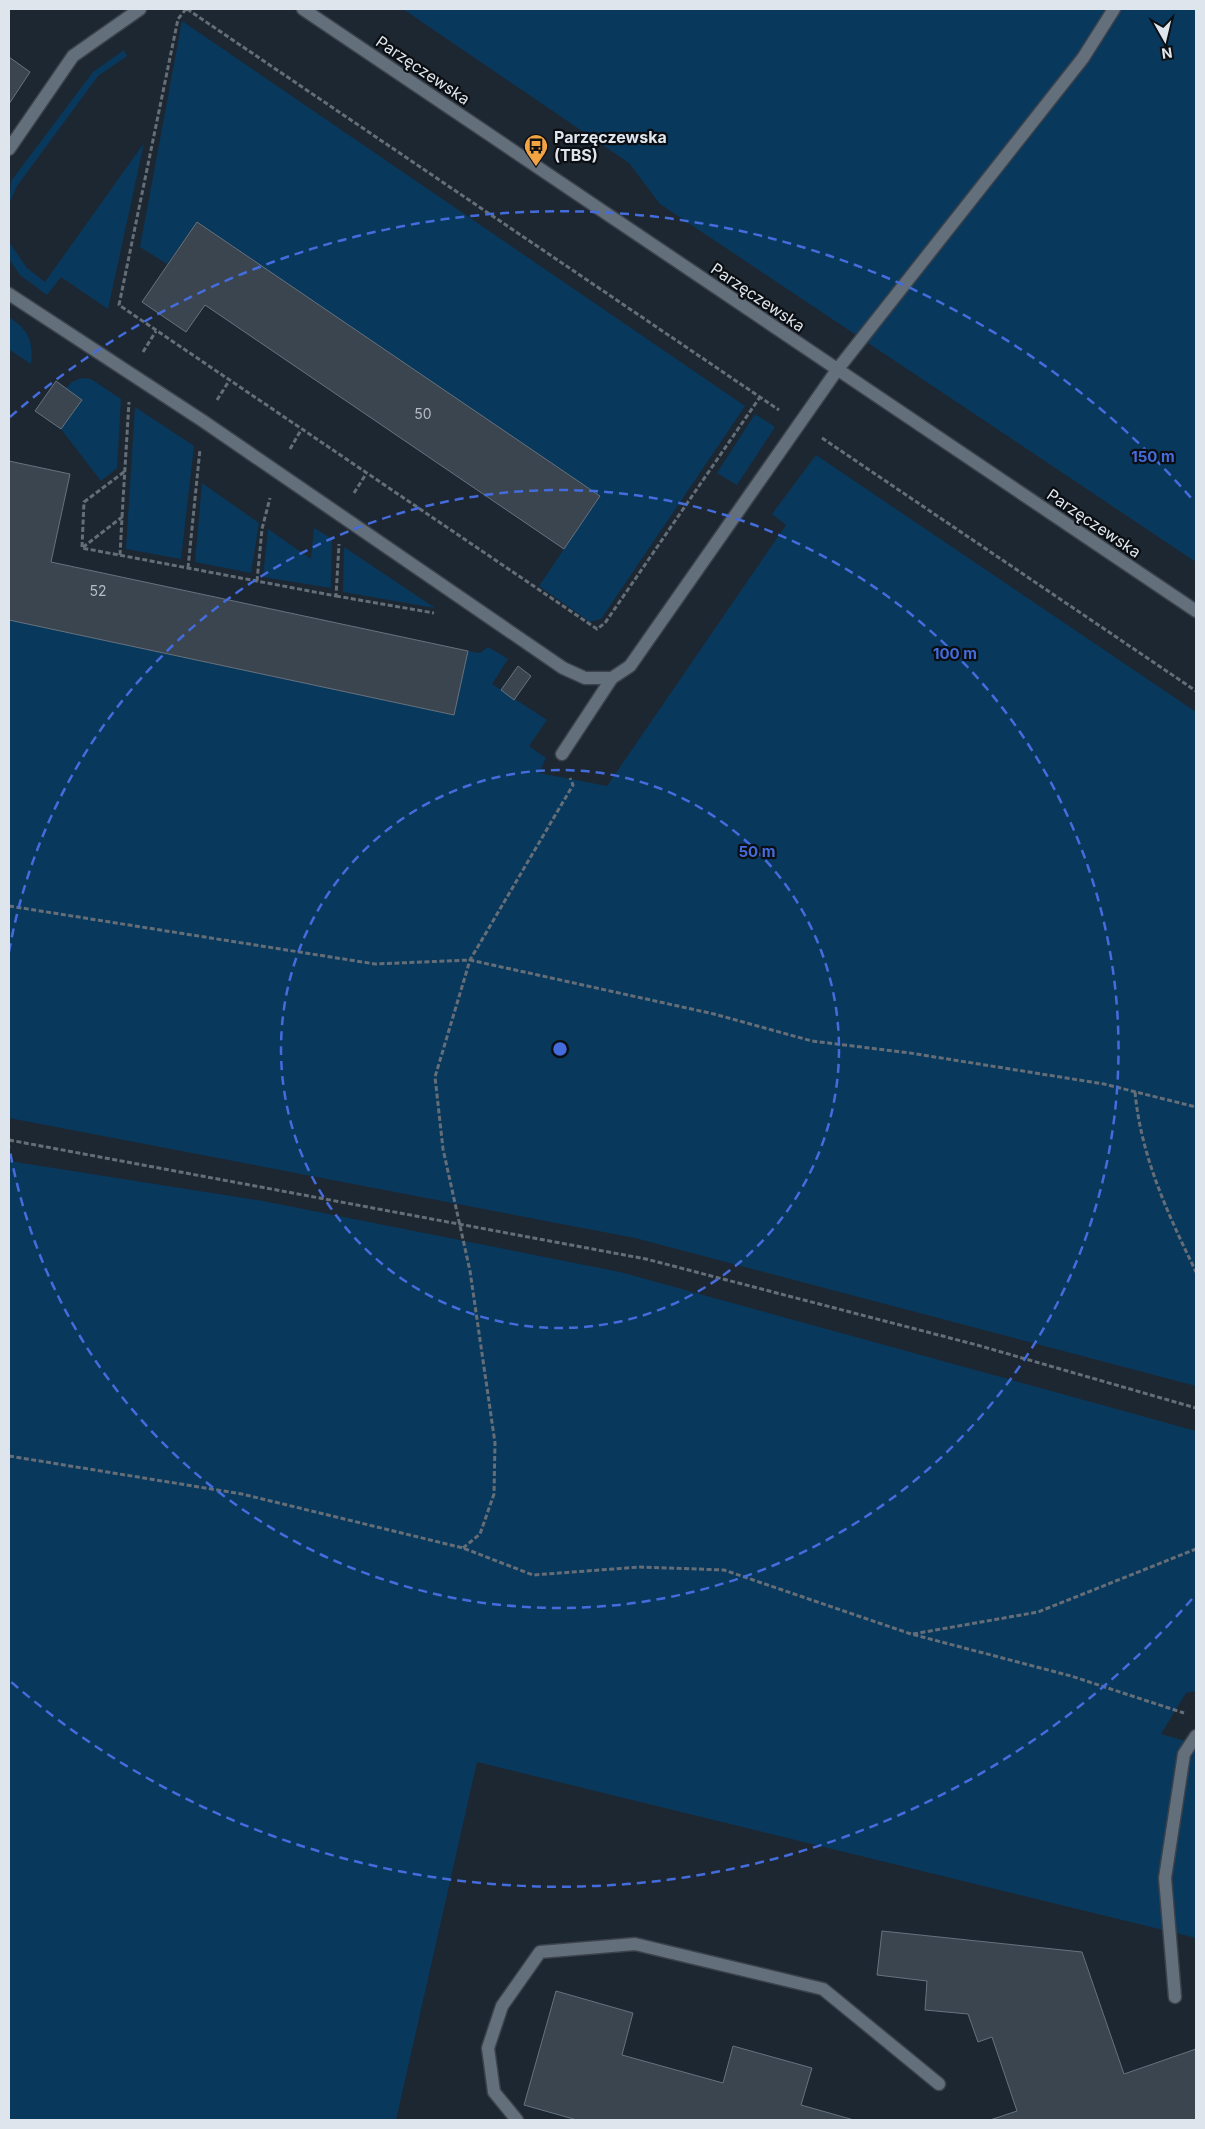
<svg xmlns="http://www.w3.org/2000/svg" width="1205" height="2129" viewBox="0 0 1205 2129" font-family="Inter,sans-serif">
<rect width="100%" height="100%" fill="#1d2731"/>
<path fill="#09385d" d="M403,9H1196V562L660,204L629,163Z
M182,21L745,406L601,619L590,622L539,586L600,496L197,222L167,264L140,247Z
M124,50L127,56L98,76L17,186L9,204L11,181L93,72Z
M144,143L108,309L61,277L47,295L20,275L9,259V242L27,268L45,282Z
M9,317C28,330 34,340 31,364L10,350L9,351Z
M81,378L91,379L121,399L117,468L101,481L61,429L82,400L66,388L72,382Z
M135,407L194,446L181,559L126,549Z
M755,414L775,427L737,485L717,473Z
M816,455L1196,712V1386L635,1238L9,1118V620L454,715L468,651L480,653L488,647L508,659L492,684L547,720L529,746L546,758L539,773L607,786L786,525L772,514Z
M202,483L259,523L251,573L195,562Z
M314,528L332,539L331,588L263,577L268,529L311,559Z
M344,547L435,608L343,592Z
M9,1161L263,1201L620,1272L1196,1431V1691L1186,1693L1161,1734L1196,1744V1938L477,1762L396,2120H9Z"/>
<path fill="#3a4550" stroke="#66727e" d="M9,57L30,72L9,104Z
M197,222L600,496L564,549L205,305L186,332L142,302Z
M56,381L82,400L61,429L35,411Z
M9,461L70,474L51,562L468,651L454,715L9,620Z
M518,666L531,676L514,700L501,690Z
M882,1931L1082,1952L1124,2074L1196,2049V2120H990L1017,2111L992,2037L978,2042L968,2014L925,2010L927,1981L877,1975Z
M556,1991L633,2013L622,2055L723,2083L733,2046L812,2068L801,2105L854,2120H577L524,2105Z"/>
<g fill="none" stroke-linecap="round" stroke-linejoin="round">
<g stroke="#3b424b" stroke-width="15">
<path id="minor" d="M303,9L1196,611
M9,149L73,56L140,9
M9,294L203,421L563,668L585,678H612L630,666L837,370L1083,58L1114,9
M562,754L612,678
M1175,1997L1165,1878L1184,1754L1196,1736
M517,2120L494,2092L488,2048L502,2006L540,1952L635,1944L823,1989L939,2084"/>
</g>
<path stroke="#656e77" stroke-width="3" stroke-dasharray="5 2.5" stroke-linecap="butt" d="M186,9L178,19L119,305L597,629L605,623L760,397
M187,9L779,410
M143,352L156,331
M217,400L229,381
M822,438L1196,691
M290,449L301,430
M354,493L366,474
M122,517L129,402
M82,547L84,502L124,472
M120,555L122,517L82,548L336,596L339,544
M188,568L200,449
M257,581L262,529L270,498
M336,596L434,613
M9,906L375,964L470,960L714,1014L812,1041L910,1053L1104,1084L1196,1107
M1135,1092C1141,1157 1168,1214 1196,1272
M9,1140L646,1259L977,1345L1196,1408
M9,1456L242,1494L463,1548L533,1575L640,1567L724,1570L911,1634L1071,1676L1184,1713
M463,1548L480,1534L494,1494L495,1443L470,1271L443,1149L435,1077L470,960L573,785L570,778
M913,1634L1038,1612L1196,1549"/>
<use href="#minor" stroke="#636f7b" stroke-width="12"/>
</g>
<g fill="none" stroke="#446cdc" stroke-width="2.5" stroke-dasharray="9 6">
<circle cx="560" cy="1049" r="279"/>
<path d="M9 952A559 559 0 1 1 9 1146"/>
<path d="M1192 1599A838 838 0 0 1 10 1681M10 417A838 838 0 0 1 1192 499"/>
</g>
<defs>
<g id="bus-pin" transform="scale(1.25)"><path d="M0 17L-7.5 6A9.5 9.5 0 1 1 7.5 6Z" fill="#f3a442" stroke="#0b0f13"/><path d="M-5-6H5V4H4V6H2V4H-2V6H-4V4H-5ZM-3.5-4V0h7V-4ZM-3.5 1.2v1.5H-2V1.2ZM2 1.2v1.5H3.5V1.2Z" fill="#111"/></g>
</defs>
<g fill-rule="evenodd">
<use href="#bus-pin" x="536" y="146"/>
</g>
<g text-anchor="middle" stroke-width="4.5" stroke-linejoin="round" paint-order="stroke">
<g font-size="14" fill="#b5bdc5">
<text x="423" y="419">50</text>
<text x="98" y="596">52</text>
</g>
<g font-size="16" fill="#dee5ec" stroke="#0b0f13">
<text transform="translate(423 70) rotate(34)" y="6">Parzęczewska</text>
<text transform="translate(758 297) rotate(34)" y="6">Parzęczewska</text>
<text transform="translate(1094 523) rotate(34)" y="6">Parzęczewska</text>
</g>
<g font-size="16" font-weight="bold" fill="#dee5ec" stroke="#0b0f13" text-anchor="start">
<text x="554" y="143">Parzęczewska<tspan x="554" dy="18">(TBS)</tspan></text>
</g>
</g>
<circle cx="560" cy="1049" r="8" fill="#446cdc" stroke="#0b0f13" stroke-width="2.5"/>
<g font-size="15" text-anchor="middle" font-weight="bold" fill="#446cdc" stroke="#0b0f13" stroke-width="4.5" stroke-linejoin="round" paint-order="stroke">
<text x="1153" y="462">150 m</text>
<text x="955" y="659">100 m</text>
<text x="757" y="857">50 m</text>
</g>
<rect width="1205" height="2129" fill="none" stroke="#dee5ec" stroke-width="20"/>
<g transform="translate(1165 40) rotate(172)" stroke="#0b0f13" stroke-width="4" paint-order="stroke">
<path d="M0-4L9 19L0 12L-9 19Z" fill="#dee5ec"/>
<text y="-8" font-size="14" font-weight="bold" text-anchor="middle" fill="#dee5ec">N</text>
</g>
</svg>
